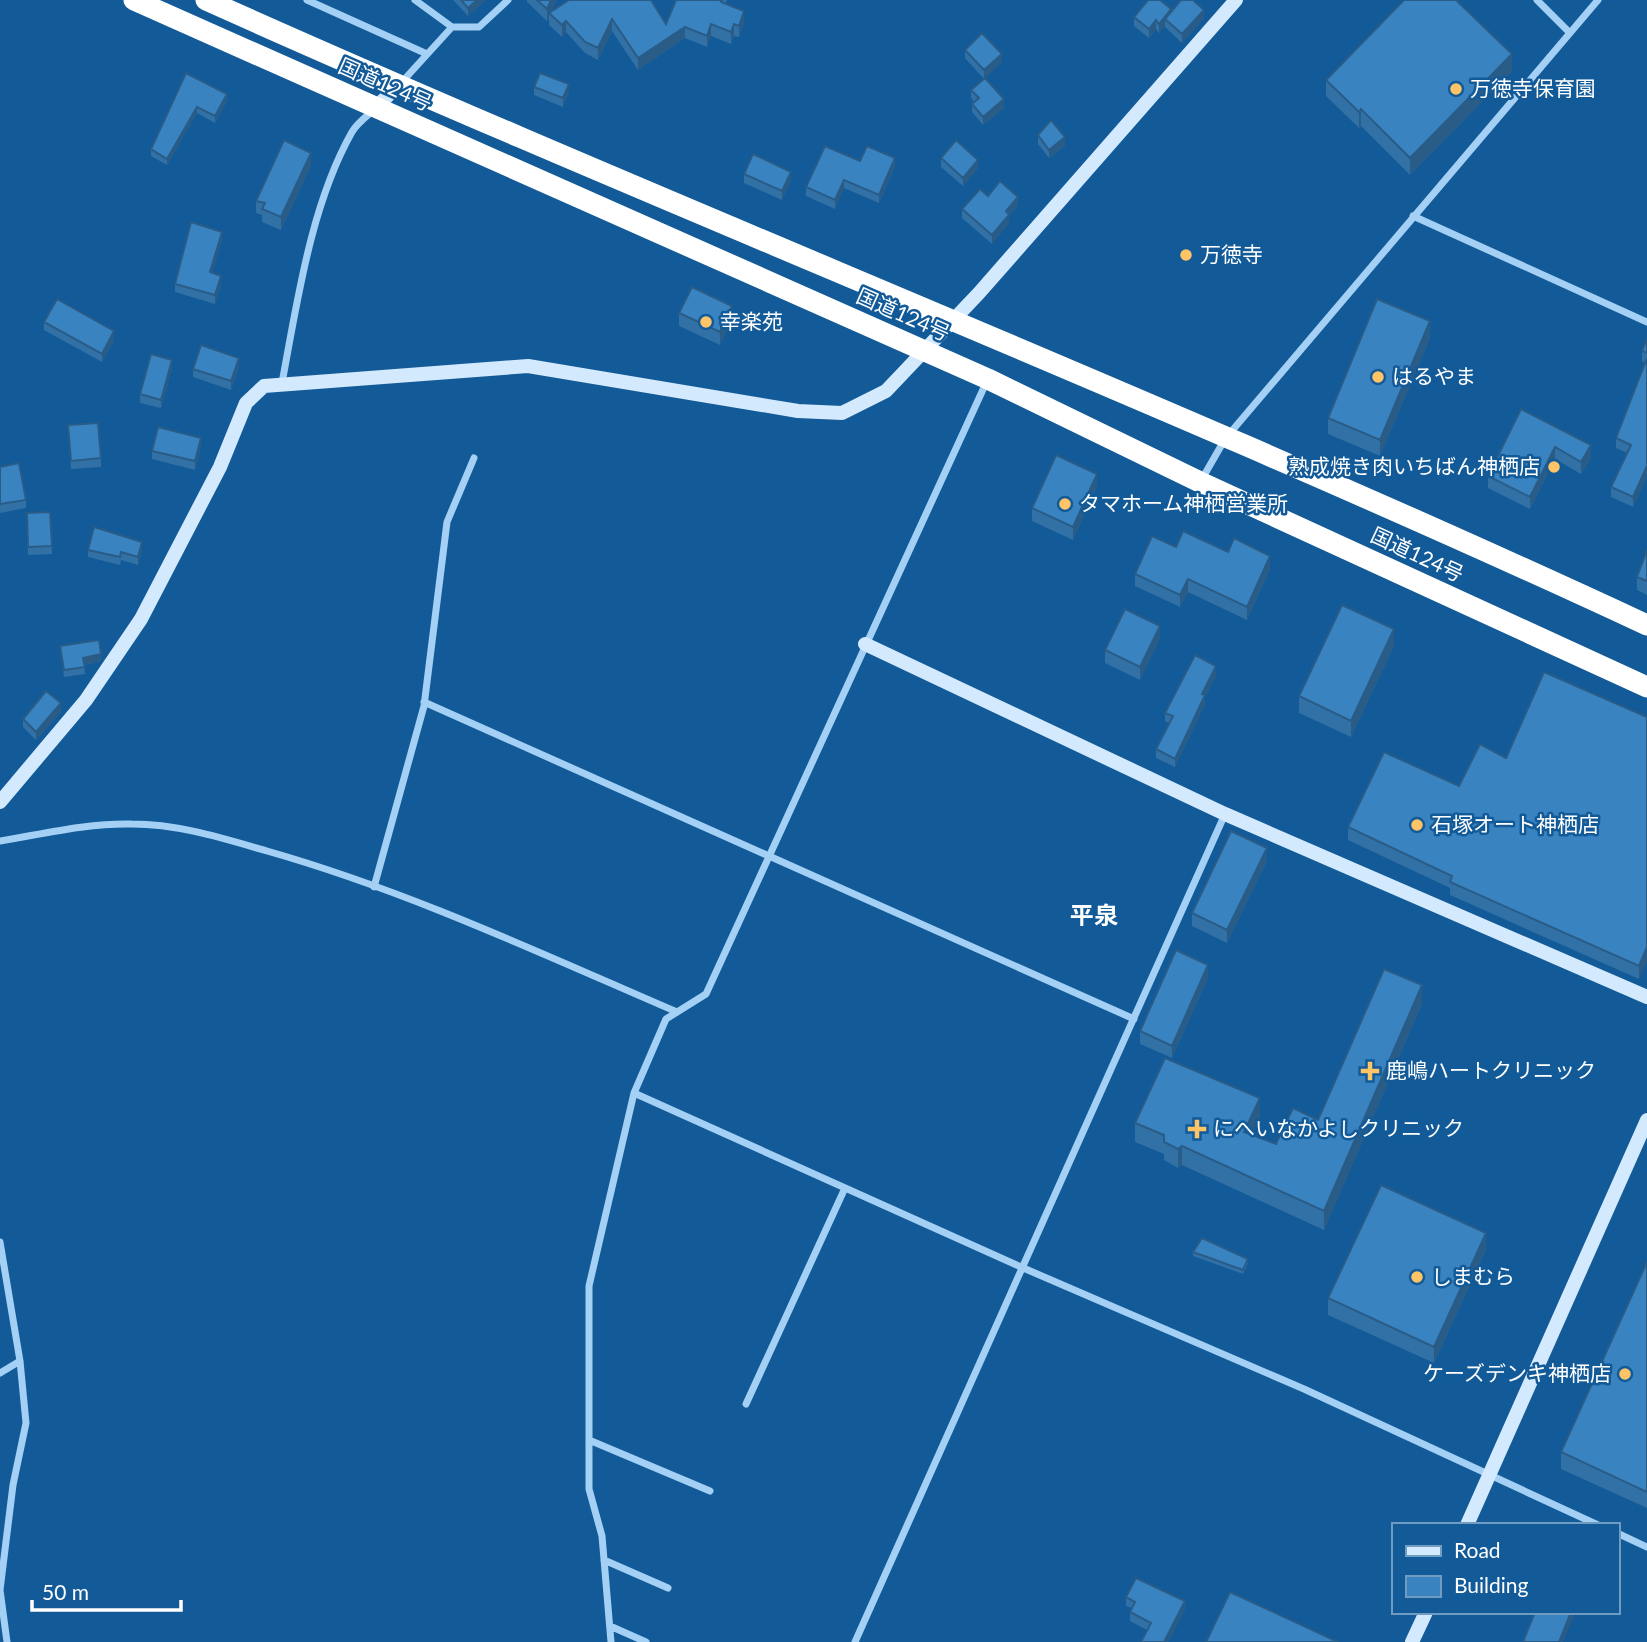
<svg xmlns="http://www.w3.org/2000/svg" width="1647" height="1642" viewBox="0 0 1647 1642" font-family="Lato,'Noto Sans JP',sans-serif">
<rect width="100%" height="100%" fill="#125a98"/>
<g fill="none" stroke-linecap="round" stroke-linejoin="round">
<path stroke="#a3d0f4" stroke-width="7" d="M307,0L427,54
M415,0L452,27H479L508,0
M1537,0L1570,33
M401,83L452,27
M1413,216L1647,322
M282,383C297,303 311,204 352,132C357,123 367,116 375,109
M1202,479L1225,439L1598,0
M424,702L1134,1019
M0,841C43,834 87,823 132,824C178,824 222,838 267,851C408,891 542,954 677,1012
M374,887L424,706L447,522L474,458
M634,1093L1021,1267L1304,1389L1598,1525
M0,1242L20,1361L26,1423L13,1485L0,1590L7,1642
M0,1373L20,1361
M746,1404L845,1188
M589,1440L710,1491
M1617,1533L1647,1547
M604,1560L668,1588
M610,1626L646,1642
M611,1642L602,1536L589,1489V1286L634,1093L666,1019L706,994L986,383
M855,1642L1225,814"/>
<path stroke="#d3e9fd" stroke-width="14" d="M375,108L398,86
M865,644L1225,814L1647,997
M0,802L86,700L141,619L220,467L246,403L264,386L528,366L798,411L842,413L886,391L979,293L1236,0
M1467,1525L1647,1120
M1412,1642L1426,1612"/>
<path stroke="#fff" stroke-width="21" d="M134,0L988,379L1200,482L1647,687
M206,0C684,214 1172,404 1647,625"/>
</g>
<path fill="#3271a6" d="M453,0H486L468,16Z
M527,0H557L551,11L666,24L676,0H727L725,4L744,23L739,37L734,36L731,44L711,36L707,47L685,38L638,70L612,31L598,60L585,53L566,32L562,37L549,25V17L547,21L527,2Z
M1171,11L1204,18L1182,43L1165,27V26L1159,33L1156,29L1149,38L1134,26V17Z
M965,50L1002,62L985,78L1004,108L983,125L972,112V104L974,102L971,98V90L984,79L965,58Z
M1512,71L1410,175L1361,126L1359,128L1326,96V80Z
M186,73L227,101L215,123L197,113L167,165L151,156V149Z
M534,87L569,92L563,107L534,95Z
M1038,135L1065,146L1049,158L1038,144Z
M941,158L978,168L963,186L941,167Z
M311,166L281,230L262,222V215L256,213V201Z
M895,167L879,203L844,188L835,209L806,196V187Z
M744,174L791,180L782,200L744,183Z
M988,196L1018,205L1009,216V223L992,244L962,218V209Z
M222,240L212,273L221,284L215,304L175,292V284Z
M679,313L732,318L720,345L679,326Z
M44,322L114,340L102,362L44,330Z
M1430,338L1380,456L1328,434V418Z
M1647,339V476L1633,507L1611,497V487L1627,453L1616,448V438L1645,363L1642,361V351Z
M239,367L231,390L193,377V369Z
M172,368L161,408L140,403V394Z
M1521,409L1591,458L1581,474L1555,459L1530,509L1488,488V476Z
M68,425L101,458V467L71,469Z
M201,446L195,470L152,459V451Z
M0,467L26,500V508L0,513Z
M1097,486L1073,540L1032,521V508Z
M50,512L52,554L28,555L27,513Z
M1176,547L1228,552L1270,569L1247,620L1188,592L1180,607L1135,586V574Z
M88,550H142L138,565L121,560L120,565L88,557Z
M1647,550V595L1637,590V577Z
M1160,638L1140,680L1105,663V650Z
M60,646L101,661L84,665L85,674L64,677Z
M1394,646L1351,737L1299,713V696Z
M1216,675L1205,697V704L1175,767L1156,758V749L1169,723L1165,721V713Z
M61,712L36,740L23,727V719Z
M1647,717L1639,979L1450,895V888L1348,840V827L1459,786L1506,758Z
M1267,861L1227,943L1192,926V913Z
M1208,978L1172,1058L1140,1044V1031Z
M1422,1004L1324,1230L1182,1165L1178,1168L1164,1160V1154L1135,1142V1123L1260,1117L1251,1135L1276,1144L1318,1120Z
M1486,1250L1434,1363L1328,1315V1298Z
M1193,1252L1248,1263L1243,1274L1193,1256Z
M1647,1262V1508L1561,1469V1452Z
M1126,1597L1185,1609L1168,1642H1141L1147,1630L1130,1621V1612L1132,1608L1126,1606Z"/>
<path fill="#295c87" d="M477,0H486L468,16V8Z
M551,0H557L550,14L549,13V17L547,21V9Z
M1171,9V18L1165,19V26L1159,33V24Z
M1204,10V18L1182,43V34Z
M744,11V23L739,37V26Z
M612,19V31L598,60V48Z
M1156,20V29L1149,38V29Z
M566,21V32L562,37V25Z
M711,24V36L707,47V36Z
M734,24V36L731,44V32Z
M685,27V38L638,70V58Z
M1002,54V62L984,79V70Z
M1512,54V71L1410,175V158Z
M569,84V92L563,107V98Z
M227,94V101L215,123V116Z
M1004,99V108L983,125V117Z
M197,107V113L167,165V159Z
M1361,109V126L1359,128V112Z
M1065,137V146L1049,158V150Z
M311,153V166L281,230V217Z
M895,158V167L879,203V195Z
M978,160V168L963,186V178Z
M791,172V180L782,200V191Z
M844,180V188L835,209V200Z
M1018,197V205L1009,216V223L992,244V235L1006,211Z
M222,232V240L210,281V272Z
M221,276V284L215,304V295Z
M732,306V318L720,345V332Z
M1430,321V338L1380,456V440Z
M114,331V340L102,362V354Z
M239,358V367L231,390V381Z
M172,360V368L161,408V400Z
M201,438V446L195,470V461Z
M1591,445V458L1581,474V462Z
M1555,447V459L1530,509V497Z
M1647,466V476L1633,507V497Z
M1097,474V486L1073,540V527Z
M142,542V550L138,565V557Z
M1270,556V569L1247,620V607Z
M1188,579V592L1180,607V595Z
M1160,626V638L1140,680V667Z
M1394,629V646L1351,737V721Z
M101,654V661L83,665V658Z
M1216,666V675L1205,697V704L1175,767V759L1202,694Z
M61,703V712L36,740V732Z
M1267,848V861L1227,943V930Z
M1647,947V961L1639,979V966Z
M1208,965V978L1172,1058V1046Z
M1422,985V1004L1324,1230V1211Z
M1260,1098V1117L1244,1151V1132Z
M1182,1146V1165L1178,1168V1149Z
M1486,1233V1250L1434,1363V1347Z
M1185,1601V1609L1168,1642H1164Z
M1571,1612H1576L1563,1642H1559Z"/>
<path fill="#3a83c1" stroke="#295c87" stroke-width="2" d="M461,0H477L468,8Z
M537,0H551L547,9Z
M569,0H651L666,24L676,0H722L721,2L744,11L739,26L734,24L731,32L711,24L707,36L685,27L638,58L612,19L598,48L585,42L566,21L562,25L549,13Z
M1148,0H1160L1171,9L1159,24L1156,20L1149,29L1134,17Z
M1181,0H1193L1204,10L1182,34L1165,19Z
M1404,0H1456L1512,54L1410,158L1361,109L1359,112L1326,80Z
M982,33L1002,54L984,70L965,50Z
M186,73L227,94L215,116L197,107L167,159L151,149Z
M540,73L569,84L563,98L534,87Z
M985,78L1004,99L983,117L972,104L979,98L971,90Z
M1051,120L1065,137L1049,150L1038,135Z
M284,140L311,153L281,217L262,209L265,203L256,201Z
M956,140L978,160L963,178L941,158Z
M825,146L860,161L867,146L895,158L879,195L844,180L835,200L806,187Z
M753,154L791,172L782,191L744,174Z
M1000,181L1018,197L1006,211L1009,215L992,235L962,209L980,189L988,196Z
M191,222L222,232L210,272L221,276L215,295L175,284Z
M692,287L732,306L720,332L679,313Z
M57,299L114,331L102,354L44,322Z
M1377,299L1430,321L1380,440L1328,418Z
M1647,339V353L1642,351Z
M201,345L239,358L231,381L193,369Z
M151,354L172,360L161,400L140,394Z
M1647,358V466L1633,497L1611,487L1631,445L1616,438Z
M1521,409L1591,445L1581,462L1555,447L1530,497L1488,476Z
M98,423L101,458L71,461L68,425Z
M158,427L201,438L195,461L152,451Z
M1056,455L1097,474L1073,527L1032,508Z
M19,463L26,500L0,504V467Z
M50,512L52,546L28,547L27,513Z
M94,527L142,542L138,557L121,552L120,557L88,550Z
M1183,531L1228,552L1234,538L1270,556L1247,607L1188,579L1180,595L1135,574L1152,536L1176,547Z
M1647,550V581L1637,577Z
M1342,605L1394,629L1351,721L1299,696Z
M1125,609L1160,626L1140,667L1105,650Z
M99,640L101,654L83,658L85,667L64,670L60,646Z
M1195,655L1216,666L1202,694L1205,695L1175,759L1156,749L1173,716L1165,713Z
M1544,672L1647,717V947L1639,966L1450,882L1452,876L1348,827L1384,752L1459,786L1480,744L1506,758Z
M46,691L61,703L36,732L23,719Z
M1231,831L1267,848L1227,930L1192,913Z
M1176,950L1208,965L1172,1046L1140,1031Z
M1384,969L1422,985L1324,1211L1182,1146L1178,1149L1164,1142V1135L1135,1123L1165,1058L1260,1098L1244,1132L1276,1144L1293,1108L1318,1120Z
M1381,1185L1486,1233L1434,1347L1328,1298Z
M1202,1238L1248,1259L1243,1270L1193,1252Z
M1647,1262V1492L1561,1452Z
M1136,1578L1185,1601L1164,1642H1141L1151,1623L1130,1612L1135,1602L1126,1597Z
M1230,1592L1338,1642H1206Z
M1535,1612H1571L1559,1642H1523Z"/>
<g fill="#ffc466" stroke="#125a98" stroke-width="2.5">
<circle cx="1456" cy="89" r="7"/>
<circle cx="1186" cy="255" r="7"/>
<circle cx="706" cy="322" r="7"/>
<circle cx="1378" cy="377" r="7"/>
<circle cx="1554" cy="467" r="7"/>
<circle cx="1065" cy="504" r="7"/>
<circle cx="1417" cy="825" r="7"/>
<path d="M1366.5 1060.5h7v7h7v7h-7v7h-7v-7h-7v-7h7z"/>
<path d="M1193.5 1118.5h7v7h7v7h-7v7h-7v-7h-7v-7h7z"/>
<circle cx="1417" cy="1277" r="7"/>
<circle cx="1625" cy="1374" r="7"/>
</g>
<g text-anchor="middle" stroke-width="5" stroke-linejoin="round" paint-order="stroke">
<g font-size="21" fill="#fff" stroke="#125a98">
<text transform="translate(385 85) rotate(24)" y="7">国道124号</text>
<text transform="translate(903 315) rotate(24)" y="7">国道124号</text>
<text transform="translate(1417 555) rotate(25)" y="7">国道124号</text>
</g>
<g font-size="21" fill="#fff" stroke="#125a98" text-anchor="start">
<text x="1470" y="96">万徳寺保育園</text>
<text x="1200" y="262">万徳寺</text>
<text x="720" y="329">幸楽苑</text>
<text x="1392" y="384">はるやま</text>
<text x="1540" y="474" text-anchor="end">熟成焼き肉いちばん神栖店</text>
<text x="1079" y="511">タマホーム神栖営業所</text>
<text x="1431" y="832">石塚オート神栖店</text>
<text x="1386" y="1078">鹿嶋ハートクリニック</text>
<text x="1213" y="1136">にへいなかよしクリニック</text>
<text x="1431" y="1284">しまむら</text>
<text x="1611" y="1381" text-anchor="end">ケーズデンキ神栖店</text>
</g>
<g font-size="24" font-weight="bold" fill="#fff" stroke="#125a98">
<text x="1094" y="924">平泉</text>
</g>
</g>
<rect x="1392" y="1523" width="228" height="91" fill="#125a98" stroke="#719cc1" stroke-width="2"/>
<rect x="1406" y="1546" width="35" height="10" fill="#d3e9fd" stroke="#719cc1" stroke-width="2"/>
<text x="1454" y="1558" font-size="21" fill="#ffffff">Road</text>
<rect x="1406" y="1576" width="35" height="21" fill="#3a83c1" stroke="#719cc1" stroke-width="2"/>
<text x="1454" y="1593" font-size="21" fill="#ffffff">Building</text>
<path d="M32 1600v10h149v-10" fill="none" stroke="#ffffff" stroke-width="3.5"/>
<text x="42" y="1600" font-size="21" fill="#ffffff" stroke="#125a98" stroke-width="5" paint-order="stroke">50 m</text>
</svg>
